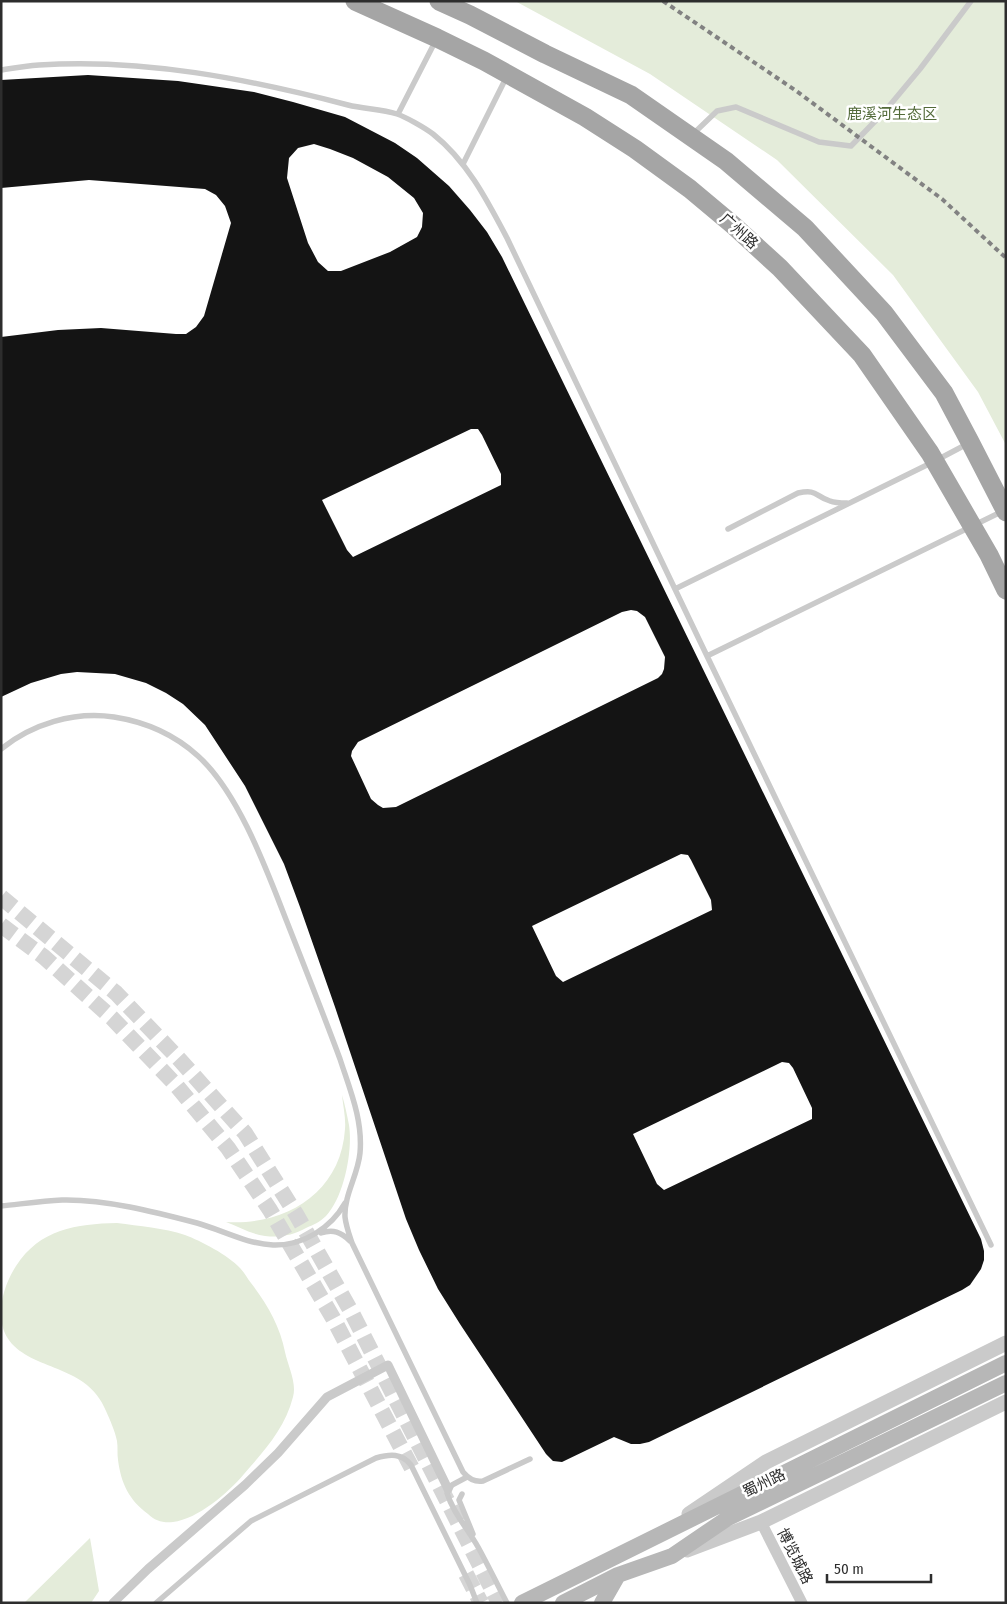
<svg xmlns="http://www.w3.org/2000/svg" width="1007" height="1604" viewBox="0 0 1007 1604" font-family="'Fira Sans Condensed','Noto Sans SC',sans-serif">
<rect width="100%" height="100%" fill="#fff"/>
<path fill="#e4ecda" d="M515,1H1006V445L978,392L893,275L777,160L650,74Z
M342,1095C345,1105 347,1115 349,1125C353,1151 344,1197 326,1216C320,1222 313,1225 306,1228C293,1235 280,1238 265,1236C251,1234 239,1227 226,1222C285,1226 341,1193 345,1129C346,1118 343,1106 342,1095Z
M117,1223C139,1226 164,1228 185,1235C201,1241 228,1255 240,1268C244,1272 247,1278 251,1283C267,1304 280,1326 285,1352C288,1366 297,1383 293,1397C285,1428 265,1450 244,1474C228,1493 198,1519 173,1522C163,1523 155,1521 148,1514C129,1500 121,1483 118,1460C117,1454 118,1447 117,1441C115,1431 110,1420 106,1411C101,1399 94,1390 83,1382C54,1361 1,1361 1,1313C1,1297 7,1280 16,1266C40,1229 76,1224 117,1223Z
M90,1538L99,1591L91,1603H24Z"/>
<path fill="#141414" fill-rule="evenodd" d="M88,75L178,81L254,92L293,102L345,117L395,143L417,158L449,186L470,210L487,232L502,257L981,1239L984,1251V1260L981,1269L970,1285L962,1290L649,1442L640,1444H631L614,1437L562,1462L553,1461L546,1454L460,1324L438,1289L419,1250L406,1219L335,1007L300,907L284,864L245,786L205,725L183,704L166,693L146,683L115,674L77,672L61,674L31,683L1,697V337L58,330L101,328L176,334H186L196,327L204,316L231,223L225,206L216,195L205,189L89,180L1,188V80ZM314,144L330,149L353,158L388,177L414,198L423,213L422,227L417,237L390,252L341,271H328L318,262L308,243L287,178L289,158L298,148ZM471,429H478L482,435L501,474V485L353,557L347,550L322,500ZM631,610L637,611L645,617L665,657L664,669L662,674L658,678L396,807L383,808L378,805L371,799L351,756L352,751L358,742L622,612ZM681,854L688,855L691,860L711,900L712,910L563,982L556,976L532,926ZM782,1062L789,1063L793,1068L812,1108V1119L664,1190L657,1184L633,1134Z"/>
<g fill="none" stroke-linecap="round" stroke-linejoin="round">
<path stroke="#d5d5d5" stroke-width="16" stroke-dasharray="16 8" stroke-linecap="butt" d="M1,897L116,993L179,1059L245,1133L296,1214L352,1313L499,1603
M1,925L44,957L112,1018L176,1085L228,1148L270,1210L333,1318L415,1474
M466,1574L481,1603"/>
<path stroke="#cacaca" stroke-width="5.5" d="M1,70C14,68 26,66 39,65C143,58 248,79 348,105C364,109 381,109 397,114C406,117 425,128 433,134C467,161 487,200 507,238L707,656L991,1245
M398,114L436,40
M692,135L717,111L736,107L819,142L851,146L885,111L920,69L971,1
M463,164L507,76
M728,529L798,493C818,489 814,496 830,501C835,503 841,503 847,503
M675,589L935,461L969,443
M707,656L1003,511
M1,749C32,724 74,711 114,717C146,722 175,735 198,756C239,793 267,871 287,922C305,968 323,1013 340,1059C350,1090 363,1120 360,1153C358,1175 344,1195 345,1217C346,1226 349,1234 352,1243L463,1472C469,1479 474,1482 483,1481L530,1459
M1,1206C21,1204 42,1201 62,1200C105,1199 155,1212 197,1223C222,1230 247,1244 273,1245C303,1246 331,1228 345,1203
M321,1233C333,1229 341,1232 350,1241
M467,1477L452,1485L447,1493C453,1513 468,1529 478,1547C488,1565 497,1584 507,1603
M462,1494L459,1500L473,1534
M156,1603L251,1521L376,1458C390,1454 402,1453 411,1465L470,1585L477,1603"/>
<path stroke="#cacaca" stroke-width="9" d="M113,1603L148,1569L245,1485L278,1453L327,1397L388,1365L448,1489"/>
<path stroke="#cacaca" stroke-width="11" d="M761,1522L802,1603"/>
<path stroke="#cacaca" stroke-width="15" d="M689,1514L766,1462L1006,1343
M687,1550L761,1522L1006,1402"/>
<path stroke="#b7b7b7" stroke-width="16" d="M522,1603L1006,1363
M563,1603L618,1575L672,1556L728,1518L1006,1383
M602,1603L618,1575"/>
<path stroke="#a5a5a5" stroke-width="19" d="M355,1L437,38L484,61L585,117L635,149L690,189L733,225L780,268L862,355L930,453L989,555L1006,590
M439,1L470,15L545,54L631,95L726,161L805,228L884,313L944,393L970,442L1006,512"/>
<path stroke="#828282" stroke-width="4" stroke-dasharray="5 4" stroke-linecap="butt" d="M663,1L795,90L942,199L1006,258"/>
</g>
<g text-anchor="middle" stroke-width="5" stroke-linejoin="round" paint-order="stroke">
<g font-size="15" fill="#526a39" stroke="#fff">
<text x="892" y="119">鹿溪河生态区</text>
</g>
<g font-size="15" fill="#2d2d2d" stroke="#fff">
<text transform="translate(739 231) rotate(42)" y="5">广州路</text>
<text transform="translate(764 1483) rotate(-26)" y="5">蜀州路</text>
<text transform="translate(795 1556) rotate(63)" y="5">博览城路</text>
</g>
</g>
<rect width="1007" height="1604" fill="none" stroke="#2d2d2d" stroke-width="5"/>
<path d="M827 1574v8h104v-8" fill="none" stroke="#2d2d2d" stroke-width="2.5"/>
<text x="834" y="1574" font-size="15" fill="#2d2d2d" stroke="#ffffff" stroke-width="4" paint-order="stroke">50 m</text>
</svg>
